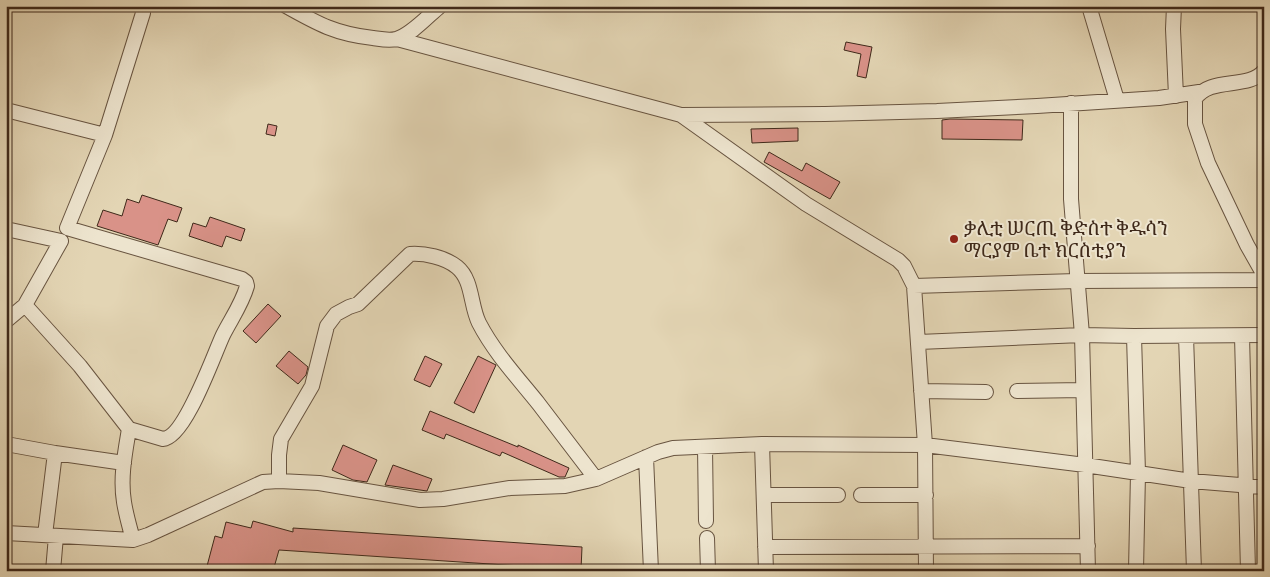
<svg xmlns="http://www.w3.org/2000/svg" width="1270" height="577" viewBox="0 0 1270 577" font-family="'IM FELL French Canon','Noto Serif Ethiopic',serif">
<rect width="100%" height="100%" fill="#e3d5b4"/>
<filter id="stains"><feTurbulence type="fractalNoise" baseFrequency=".004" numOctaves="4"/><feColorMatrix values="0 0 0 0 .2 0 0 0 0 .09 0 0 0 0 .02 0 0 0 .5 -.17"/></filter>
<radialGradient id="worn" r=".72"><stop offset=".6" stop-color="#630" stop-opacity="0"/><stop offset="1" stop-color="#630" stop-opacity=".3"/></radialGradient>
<path fill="#d99288" stroke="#3f291a" d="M846,42L872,47L866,78L857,76L861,54L844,50Z
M950,119L1023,120L1022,140L942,139V120Z
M268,124L277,126L275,136L266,134Z
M798,128V141L752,143L751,129Z
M769,152L802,171L806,163L840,182L830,199L764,162Z
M142,195L182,208L177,222L168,219L158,245L97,226L103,210L122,216L127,199L139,203Z
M210,217L245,229L241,241L226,236L222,247L189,236L193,223L206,227Z
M268,304L281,316L256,343L243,331Z
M289,351L308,367L306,375L298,384L276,366Z
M425,356L442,364L430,387L414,380Z
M478,356L496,365L474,413L454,403Z
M430,411L518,447V445L569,468L565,477H559L502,452L500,456L446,434L444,439L422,430Z
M343,445L377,460L367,482L353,480L332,470Z
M393,465L432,479L427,491L385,485Z
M253,521L293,532V528L582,547L581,570L279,550L273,571H223L207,566L215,536L222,538L226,522L251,528Z"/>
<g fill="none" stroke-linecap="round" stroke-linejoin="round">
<g stroke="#685440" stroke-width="16">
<path id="minor" d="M286,6C318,24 336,34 373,38C380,39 389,41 396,39C410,36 428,16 440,6
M1089,6L1117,100
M1174,6L1173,29L1176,96
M397,39L681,115L825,114L937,111L1037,106L1159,98L1199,92
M1264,71C1248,90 1210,76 1195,99V124L1208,163L1247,245L1264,275
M1071,103V199L1082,335L1088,571
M6,110L105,135
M681,115L806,204L898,260L904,266L914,286L925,445L926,571
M6,229L61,241L25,305L6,321
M914,286L1077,281L1264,280
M25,305L80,366L129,429C125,453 120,478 124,502C126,515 130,528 133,540
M1134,336L1138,473L1136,571
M1186,336L1194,571
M1242,336L1248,571
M919,342L1082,335L1134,336L1264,335
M921,391L986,392
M1017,391L1083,390
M129,429L163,439C185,438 214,354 223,335C231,319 242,304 247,286L246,282L242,279L67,228L105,135L143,13L142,6
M6,444L55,453L45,535
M762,444L766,571
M705,447L706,521
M55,453L124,463
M646,457L651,571
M279,481V455L281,439L312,386L327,326L336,314L349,307L358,304L410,254C424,253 445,257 457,267C473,280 470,305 479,323C494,352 517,377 538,403C557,428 577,454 596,479
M764,495H838
M861,495H926
M6,533L133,540L148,535L263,482L279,481L319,483L420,500L443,499L510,488L565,486L596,479L658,452L673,448L762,444L925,445L1085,465L1191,481L1264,487
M707,538L708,571
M765,547L1088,546
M53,571L56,536"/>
</g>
<use href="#minor" stroke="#ede4ce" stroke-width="14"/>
</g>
<circle fill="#8f2418" stroke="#ede4ce" stroke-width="2" cx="954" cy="239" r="5"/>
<g text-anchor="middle" stroke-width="4" stroke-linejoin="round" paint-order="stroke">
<g font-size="19" fill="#3f291a" stroke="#ede4ce" text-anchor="start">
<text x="964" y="235">ቃሊቲ ሠርጢ ቅድስተ ቅዱሳን<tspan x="964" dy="22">ማርያም ቤተ ክርስቲያን</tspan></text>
</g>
</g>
<rect width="1270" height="577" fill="none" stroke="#e3d5b4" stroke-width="25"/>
<rect x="8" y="8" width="1255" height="562" fill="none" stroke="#3f291a" stroke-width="2.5"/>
<rect x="12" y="12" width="1245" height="552" fill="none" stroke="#3f291a"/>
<rect width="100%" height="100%" filter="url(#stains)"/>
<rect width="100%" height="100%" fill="url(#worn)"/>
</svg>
